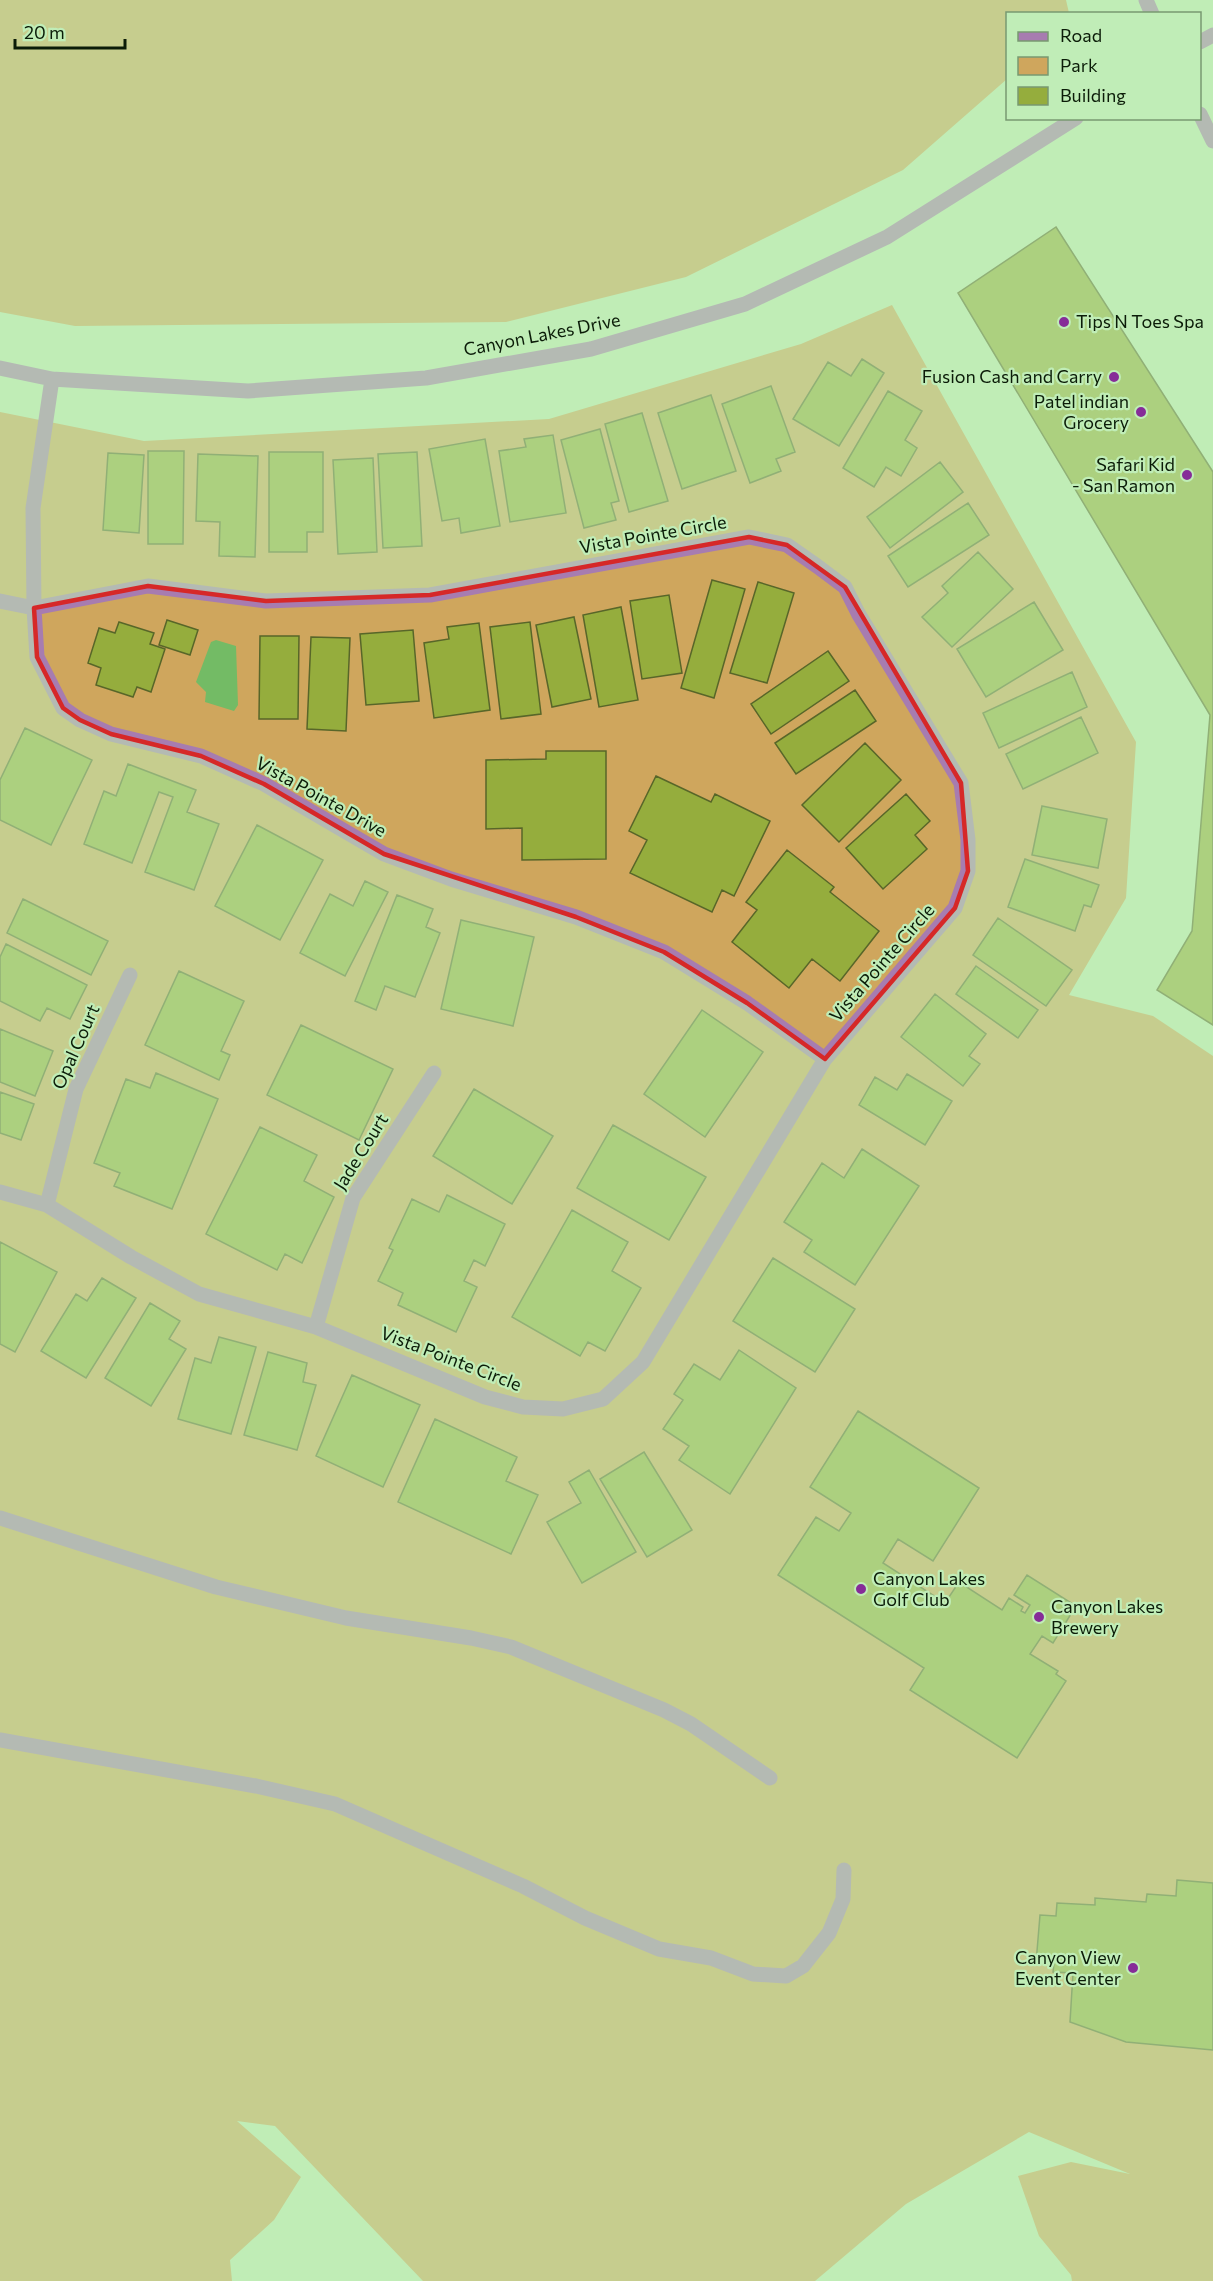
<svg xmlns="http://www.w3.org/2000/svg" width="1213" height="2281" viewBox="0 0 1213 2281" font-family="Commissioner,sans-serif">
<rect width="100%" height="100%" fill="#c0edb7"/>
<path fill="#cfa65d" d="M0,0H1066L1069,13L1008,14L1007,79L903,170L686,277L506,322L75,326L0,312Z
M892,305L1136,742L1126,898L1069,995L1153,1016L1213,1056V2281H1072L1071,2275L1039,2236L1018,2176L1071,2162L1130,2174L1029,2132L906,2204L815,2281H423L275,2126L237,2121L301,2177L274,2220L230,2260L232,2281H0V412L144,441L549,419L801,344Z"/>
<path fill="#73bb65" d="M216,640L236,646L238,705L234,711L205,702L206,692L196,682L211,642Z"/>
<path fill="#95ad3d" stroke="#586629" stroke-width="1.5" d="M1056,227L1213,472V1025L1157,990L1192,931L1210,715L958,293Z
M862,359L884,373L839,446L793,419L828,362L851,376Z
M771,386L795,452L776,459L781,471L750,483L722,404Z
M888,391L922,411L905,440L917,448L901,476L886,467L874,487L843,468Z
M711,395L736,471L682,489L658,413Z
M642,413L668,501L629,512L605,424Z
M600,429L619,501L611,503L616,520L584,528L561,440Z
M553,435L566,513L510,522L499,451L526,447L524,439Z
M485,439L500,526L461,533L459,518L442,521L429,449Z
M148,451H184L183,544H148Z
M269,452H323V532H307V552H269Z
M417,452L422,546L383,548L378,454Z
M108,453L144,455L139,533L103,530Z
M198,454L258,456L255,557L219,556L220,522L196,521Z
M373,458L377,552L338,554L333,460Z
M940,462L963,492L890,548L867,517Z
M968,503L989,535L908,587L888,556Z
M978,552L1013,589L952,647L922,617L948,593L942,586Z
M712,580L745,589L714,698L681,688Z
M758,582L794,593L767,683L730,673Z
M669,595L682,673L642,679L630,601Z
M1034,602L1063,650L986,697L957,649Z
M621,607L638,700L599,707L583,615Z
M574,617L591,699L552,707L536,625Z
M167,620L198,630L190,655L159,645Z
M119,622L154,633L150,644L165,649L151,692L137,687L133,697L96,685L101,668L88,663L99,628L115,633Z
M530,622L541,714L501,719L490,627Z
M479,623L490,710L434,718L424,643L449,639L447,627Z
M413,630L419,701L366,705L360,634Z
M260,636H299L298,719H259Z
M311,637L350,638L346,731L307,729Z
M828,651L849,681L771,734L751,704Z
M1072,672L1087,707L999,748L983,713Z
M855,690L876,721L796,774L775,743Z
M1081,717L1098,753L1023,789L1006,754Z
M25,728L92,760L51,845L0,820V780Z
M865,743L901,780L839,842L802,805Z
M546,751H606V859L522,860V828L486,829V760L546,759Z
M128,764L196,790L187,812L219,824L194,890L145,872L173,797L159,792L132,863L84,844L104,791L116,796Z
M656,776L711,802L715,794L770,821L734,896L722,890L712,912L630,873L647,840L629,831Z
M906,794L930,821L915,835L927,849L883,889L846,848Z
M1042,806L1107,819L1098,868L1032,855Z
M257,825L323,860L280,940L215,906Z
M787,850L834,887L830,892L879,931L840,981L812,959L789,988L732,942L757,910L746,902Z
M1025,859L1099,885L1091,907L1084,905L1075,931L1008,907Z
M365,881L388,892L345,976L300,953L330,894L353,906Z
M397,895L433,909L426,927L440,933L415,997L385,986L376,1010L355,1001Z
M23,899L108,941L91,975L7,933Z
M998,918L1072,970L1046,1006L973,955Z
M461,920L534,937L513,1026L441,1009Z
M6,944L87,985L70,1019L47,1008L40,1021L0,1001V957Z
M976,966L1038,1010L1018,1038L956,994Z
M179,971L244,1001L221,1051L230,1055L219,1080L145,1045Z
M935,994L986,1034L969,1056L980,1064L963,1086L901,1037Z
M702,1010L763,1052L705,1137L644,1094Z
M301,1025L393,1069L359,1140L267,1095Z
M0,1029L53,1051L35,1096L0,1082Z
M156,1073L218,1099L172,1209L114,1186L120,1173L94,1163L126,1079L150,1088Z
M907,1074L952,1101L925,1145L859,1105L875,1077L897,1090Z
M474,1089L553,1136L512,1204L433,1156Z
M0,1092L34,1104L21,1140L0,1133Z
M613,1125L706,1177L669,1240L577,1188Z
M260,1127L317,1155L304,1181L334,1197L302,1263L285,1254L277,1270L206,1234Z
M862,1149L919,1186L855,1285L804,1252L812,1240L784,1222L822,1163L844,1178Z
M447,1195L505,1224L485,1266L474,1260L464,1281L477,1287L456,1332L398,1305L403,1293L378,1281L393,1250L389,1248L412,1199L439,1212Z
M572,1210L628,1242L612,1271L641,1288L605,1351L588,1342L580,1356L512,1317Z
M0,1242L57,1272L15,1352L0,1344Z
M773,1258L855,1309L815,1372L733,1321Z
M102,1278L136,1298L86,1378L41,1351L76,1294L87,1301Z
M150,1303L180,1321L169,1339L186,1349L151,1406L105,1378Z
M219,1337L256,1347L231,1434L178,1419L195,1358L211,1363Z
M739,1350L796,1388L730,1494L679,1460L689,1446L663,1429L683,1400L674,1394L694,1364L720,1380Z
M268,1352L307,1363L303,1382L316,1385L297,1450L244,1435Z
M352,1375L420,1405L383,1487L316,1456Z
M858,1411L979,1488L933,1561L898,1539L883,1563L945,1603L959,1582L1002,1610L1009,1598L1023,1607L1021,1611L1025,1613L1030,1605L1014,1595L1027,1575L1076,1606L1053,1643L1042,1636L1030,1654L1058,1671L1056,1674L1066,1681L1017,1758L910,1690L924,1668L778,1575L816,1517L839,1531L851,1513L810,1487Z
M435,1419L517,1457L506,1481L538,1495L511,1554L398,1502Z
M644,1452L692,1530L647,1557L600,1479Z
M589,1470L636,1552L582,1583L547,1522L581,1503L569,1482Z
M1177,1880L1213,1883V2050L1126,2042L1070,2022L1073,1973L1053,1972L1054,1964L1036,1963L1040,1915L1056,1916L1057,1903L1095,1905V1898L1146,1902L1147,1894L1176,1896Z"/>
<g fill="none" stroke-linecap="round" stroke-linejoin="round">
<path stroke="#a77cb0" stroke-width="15" d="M1146,0L1152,14
M1200,42L1213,35
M1200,114L1213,141
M0,368L52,379L248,391L426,378L591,349L745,304L887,237L1076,118
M52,379L33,508L34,608L37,657L63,708L80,720L111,734L201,756L264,784L384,854L451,879L576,917L664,952L747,1003L825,1059
M0,601L34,608L148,586L266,601L430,595L749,537L787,545L817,566L845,587L858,613L961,783L968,840V871L955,908L825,1059L643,1362L603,1399L563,1409L523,1407L485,1397L316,1327L199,1294L131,1257L47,1205L0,1192
M47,1205L76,1089L130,975
M316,1327L353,1198L434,1073
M0,1518L216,1587L346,1618L471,1638L511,1647L664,1710L691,1724L770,1778
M0,1740L256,1786L335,1804L523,1886L585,1918L659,1949L711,1958L753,1974L786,1976L803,1966L829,1933L843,1899L844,1870"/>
</g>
<path d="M0 0H1213V2281H0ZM749,537L787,545L845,587L961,783L968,871L955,908L825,1059L747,1003L664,952L576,917L384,854L264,784L201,756L111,734L80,720L63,708L37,657L34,608L148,586L266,601L430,595Z" fill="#c0edb7" fill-opacity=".55" fill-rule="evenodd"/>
<path fill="none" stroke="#d62828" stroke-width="4.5" stroke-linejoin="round" d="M749,537L787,545L845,587L961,783L968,871L955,908L825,1059L747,1003L664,952L576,917L384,854L264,784L201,756L111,734L80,720L63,708L37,657L34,608L148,586L266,601L430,595Z"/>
<g fill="#862c98" stroke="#c0edb7" stroke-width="2">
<circle cx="1064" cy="322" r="6"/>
<circle cx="1114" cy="377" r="6"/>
<circle cx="1141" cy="412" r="6"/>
<circle cx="1187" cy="475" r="6"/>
<circle cx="861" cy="1589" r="6"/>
<circle cx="1039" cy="1617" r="6"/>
<circle cx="1133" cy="1968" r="6"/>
</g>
<g text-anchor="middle" stroke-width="4.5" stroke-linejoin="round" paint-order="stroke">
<g font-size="18" fill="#0b1c08" stroke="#c0edb7" text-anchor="end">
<text x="1076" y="328" text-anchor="start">Tips N Toes Spa</text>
<text x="1102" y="383">Fusion Cash and Carry</text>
<text x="1129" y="408">Patel indian<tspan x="1129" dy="21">Grocery</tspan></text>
<text x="1175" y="471">Safari Kid<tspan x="1175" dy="21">- San Ramon</tspan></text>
<text x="873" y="1585" text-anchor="start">Canyon Lakes<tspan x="873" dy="21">Golf Club</tspan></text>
<text x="1051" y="1613" text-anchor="start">Canyon Lakes<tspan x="1051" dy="21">Brewery</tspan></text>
<text x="1121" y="1964">Canyon View<tspan x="1121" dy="21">Event Center</tspan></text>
</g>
<g font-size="18" fill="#0b1c08" stroke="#c0edb7">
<text transform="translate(542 335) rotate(-11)" y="6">Canyon Lakes Drive</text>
<text transform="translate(653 535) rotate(-10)" y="6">Vista Pointe Circle</text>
<text transform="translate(321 797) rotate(29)" y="6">Vista Pointe Drive</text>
<text transform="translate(882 963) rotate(-49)" y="6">Vista Pointe Circle</text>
<text transform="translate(76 1047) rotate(-66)" y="6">Opal Court</text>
<text transform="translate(361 1152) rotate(-58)" y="6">Jade Court</text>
<text transform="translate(451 1359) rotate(21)" y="6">Vista Pointe Circle</text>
</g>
</g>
<rect x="1006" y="12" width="195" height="108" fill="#c0edb7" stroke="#789971" stroke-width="1.5"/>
<rect x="1018" y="32" width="30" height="9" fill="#a77cb0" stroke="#789971" stroke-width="1.5"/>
<text x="1060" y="42" font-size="18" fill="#0b1c08">Road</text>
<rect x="1018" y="57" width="30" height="18" fill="#cfa65d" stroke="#789971" stroke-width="1.5"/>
<text x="1060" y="72" font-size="18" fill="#0b1c08">Park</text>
<rect x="1018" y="87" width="30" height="18" fill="#95ad3d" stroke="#789971" stroke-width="1.5"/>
<text x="1060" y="102" font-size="18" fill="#0b1c08">Building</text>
<path d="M15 39v9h110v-9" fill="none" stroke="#0b1c08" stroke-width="3"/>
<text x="24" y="39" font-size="18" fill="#0b1c08" stroke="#c0edb7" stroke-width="4.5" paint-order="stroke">20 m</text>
</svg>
